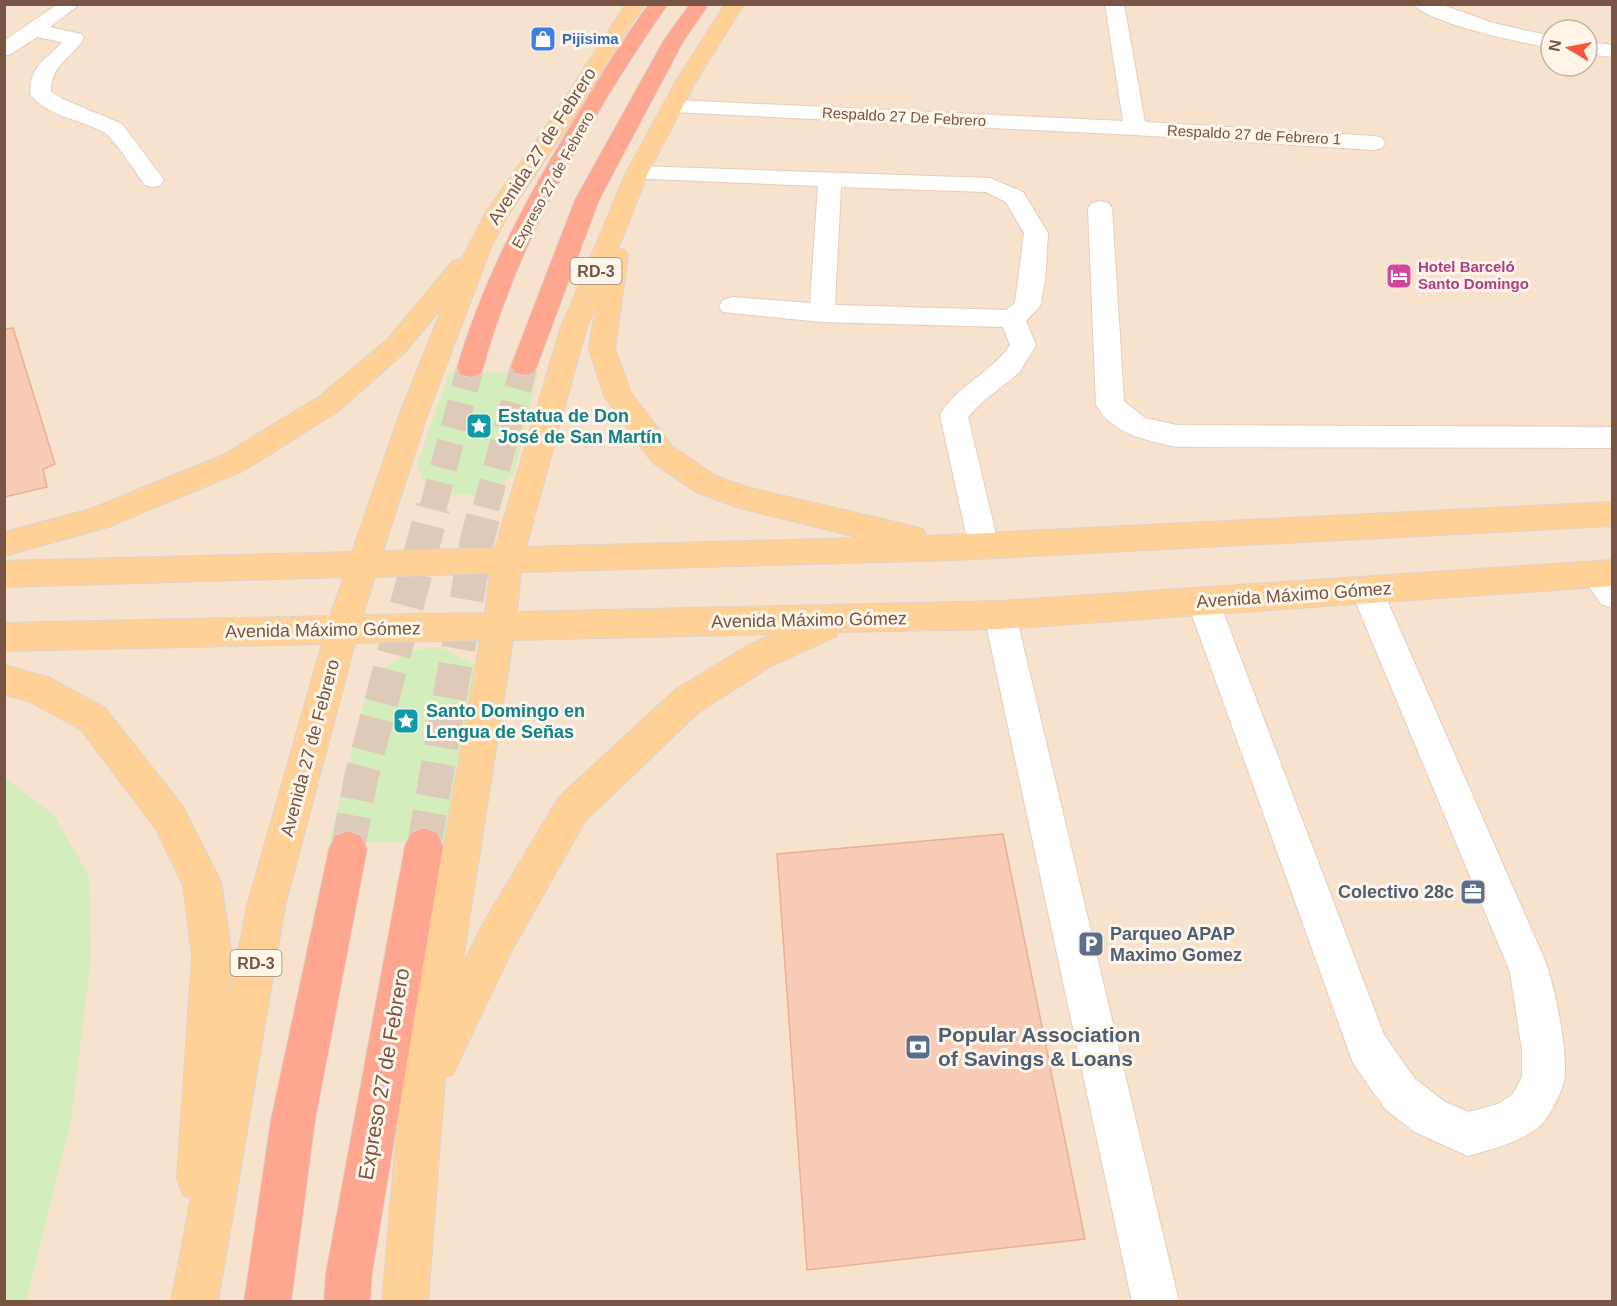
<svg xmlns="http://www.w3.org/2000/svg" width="1617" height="1306" viewBox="0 0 1617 1306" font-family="Helvetica,sans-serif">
<rect width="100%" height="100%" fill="#fff1e0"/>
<path fill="#f7e2ce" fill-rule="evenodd" d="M5,5H1612V1301H5ZM1551,30H1587V66H1551Z"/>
<path fill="#d4edbd" d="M538,372L514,474L485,495H430L417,465L449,373Z
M441,647L475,665L449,842L329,843L371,675L416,650Z
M5,778L54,815L89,876L91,959L71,1121L26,1302L4,1301Z"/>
<path fill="#f7cbb5" stroke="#ebaf93" stroke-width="1.5" d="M13,328L55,464L43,469L47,487L4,497V329Z
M1003,834L1085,1239L807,1270L777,854Z"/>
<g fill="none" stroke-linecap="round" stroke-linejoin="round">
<path stroke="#ddcab9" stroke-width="27" stroke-dasharray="27 14" stroke-linecap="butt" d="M433,508L470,368
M486,508L524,366"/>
<path stroke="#ddcab9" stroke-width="34" stroke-dasharray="34 16" stroke-linecap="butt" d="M424,846L477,540L486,507
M348,849L361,778L433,507"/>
<g stroke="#e5cebe" stroke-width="2">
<path id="minor" d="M58,4H80L50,27L81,34L84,38C70,61 51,63 51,92L63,99L122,124L164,180L161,185L153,187L145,185C136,173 115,140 105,133C82,119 47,117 30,94C31,63 45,62 62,42L37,37L11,54L4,56V41Z
M1105,4H1124L1145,122L1374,136L1382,138L1385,143L1382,148L1374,150L1135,135L674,112L666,111L663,106L666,101L674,100L1123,121Z
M1414,4H1440L1493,23L1551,36V48C1525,43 1428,24 1414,4Z
M1587,42L1612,45V57L1587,54Z
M637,166L990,178L1023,192L1048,233L1045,281L1040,306L1026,321L1036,345L1019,373L982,402L968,417L999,547L995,556L984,559L973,556L969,547L940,415C957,385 992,373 1010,345L1003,327L822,322L723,312L719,306L723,300L732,297L810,303L818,186L629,178L626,173L629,168ZM841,187L986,192L1006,202L1024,233L1015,303L1006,310L835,305Z
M1100,201L1108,203L1112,208L1124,401L1145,418L1177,425L1612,427V448L1177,447C1147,440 1113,435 1096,405L1088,208L1092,203Z
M1597,561C1617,569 1614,588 1612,608L1601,604L1581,574L1586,565Z
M1367,578L1378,582L1383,591L1544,958C1554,982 1569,1055 1564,1081C1562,1091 1548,1120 1540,1126C1519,1143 1494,1148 1468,1156L1415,1132L1385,1109L1353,1063L1187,601L1192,592L1203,588L1214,592L1219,601L1384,1035L1415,1079L1445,1102L1469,1112L1498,1104L1513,1094L1522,1077V1051L1510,972L1351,591L1356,582Z
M1000,601L1011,605L1016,615L1179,1302H1132L984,615L989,605Z"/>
</g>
<g stroke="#dcd3cf" stroke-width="2">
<path id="major" d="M626,4H645L629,27L569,125L510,212L492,245L427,416L383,551L495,548L560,330L626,173L675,83L725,4H744L695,83L648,173L618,249L625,250L628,256L615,349L631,393L672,446L716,476L750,488L912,526L923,529L926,536L1612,502V526L955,560L521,572L517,612L1000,601L1612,560V586L1000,629L839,632L837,636L771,666L699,712L585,821L512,950L453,1074L445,1077L428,1302H382L400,1095L480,640L355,643L285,906L218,1302H171L191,1198L183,1195L177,1179L192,956L183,885L156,829L81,730L29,701L4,695V665L48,677L105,708L182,805L221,882L232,956L230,993L247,906L322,644L4,651V623L330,616L344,577L4,587V561L352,552L399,416L443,306L406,351L340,410L245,470L108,527L4,556V532L91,509L225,454L320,396L388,339L453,261L462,259L486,212L548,124ZM596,305L589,349L604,396L652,462L696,492L736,507L861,538L526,547L586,330ZM490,573L485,613L363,615L375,577ZM772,634L747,646L675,690L559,797L484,922L462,966L513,640Z"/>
</g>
<g stroke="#dcd3cf" stroke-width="2">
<path id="highway" d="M649,4H668C592,114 519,238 483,368L480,375L470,377L460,375L457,368C483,279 526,199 574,120C598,81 621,41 649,4Z
M690,4H709L684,40L599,200L537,366L533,373L524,375L515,373L511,366L575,200L664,40Z
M424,828L437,833L443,846L372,1273L370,1302H324L326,1273L405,846L411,833Z
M348,831L361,836L367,849L315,1120L291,1302H244L271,1120L329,849L335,836Z"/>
</g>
<use href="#minor" fill="#fff" fill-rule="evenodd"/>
<use href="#major" fill="#ffd196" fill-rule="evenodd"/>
<use href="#highway" fill="#ffa690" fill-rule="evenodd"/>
</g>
<defs>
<g id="shop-square" transform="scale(1.35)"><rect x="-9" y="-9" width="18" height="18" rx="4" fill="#3f7fe0" stroke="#fff5e8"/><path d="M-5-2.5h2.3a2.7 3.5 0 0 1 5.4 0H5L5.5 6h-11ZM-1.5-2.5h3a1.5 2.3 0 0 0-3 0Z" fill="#fff"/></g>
<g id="hotel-square" transform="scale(1.35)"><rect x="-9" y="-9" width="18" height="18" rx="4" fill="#d1479c" stroke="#fff5e8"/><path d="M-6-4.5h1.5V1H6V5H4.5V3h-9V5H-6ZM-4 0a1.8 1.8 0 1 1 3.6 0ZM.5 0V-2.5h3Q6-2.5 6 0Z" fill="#fff"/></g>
<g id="sight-square" transform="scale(1.35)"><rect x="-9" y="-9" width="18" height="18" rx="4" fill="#0f9aa8" stroke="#fff5e8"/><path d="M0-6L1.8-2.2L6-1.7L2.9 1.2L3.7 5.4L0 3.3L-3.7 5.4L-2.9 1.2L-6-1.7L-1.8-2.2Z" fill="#fff"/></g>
<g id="office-square" transform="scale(1.35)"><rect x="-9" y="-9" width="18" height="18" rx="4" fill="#5c6f8a" stroke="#fff5e8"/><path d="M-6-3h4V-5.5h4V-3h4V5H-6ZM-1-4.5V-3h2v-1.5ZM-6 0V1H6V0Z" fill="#fff"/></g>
<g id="parking-square" transform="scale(1.35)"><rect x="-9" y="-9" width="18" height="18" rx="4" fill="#5c6f8a" stroke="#fff5e8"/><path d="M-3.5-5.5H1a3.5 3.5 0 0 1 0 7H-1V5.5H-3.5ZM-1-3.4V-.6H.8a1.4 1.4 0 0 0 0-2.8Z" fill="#fff"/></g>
<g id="bank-square" transform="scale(1.35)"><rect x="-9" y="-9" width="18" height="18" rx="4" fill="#5c6f8a" stroke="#fff5e8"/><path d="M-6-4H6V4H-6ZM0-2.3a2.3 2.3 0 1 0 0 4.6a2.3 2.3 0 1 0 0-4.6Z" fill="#fff"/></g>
</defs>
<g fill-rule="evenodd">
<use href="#shop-square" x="543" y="39"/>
<use href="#hotel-square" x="1399" y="276"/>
<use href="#sight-square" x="479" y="426"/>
<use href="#sight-square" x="406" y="721"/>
<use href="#office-square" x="1473" y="892"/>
<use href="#parking-square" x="1091" y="944"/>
<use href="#bank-square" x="918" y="1047"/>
</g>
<g text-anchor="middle" stroke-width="6" stroke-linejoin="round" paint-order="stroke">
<g font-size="15" font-weight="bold" fill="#366cbe" stroke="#fff5e8" text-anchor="start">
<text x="562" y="44">Pijisima</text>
</g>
<g font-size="15" fill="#785445" stroke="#fff5e8">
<text transform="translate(904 117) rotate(3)" y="5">Respaldo 27 De Febrero</text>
<text transform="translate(1254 135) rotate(3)" y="5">Respaldo 27 de Febrero 1</text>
<text transform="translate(553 180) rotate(-61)" y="5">Expreso 27 de Febrero</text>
</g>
<g font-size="15" font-weight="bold" fill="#b23c85" stroke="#fff5e8" text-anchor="start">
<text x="1418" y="272">Hotel Barceló<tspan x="1418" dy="17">Santo Domingo</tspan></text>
</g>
<g fill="#fff5e8" stroke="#a08476" stroke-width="1.5">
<rect x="570.5" y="258" width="51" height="26" rx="4.5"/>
<rect x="230.5" y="950" width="51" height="26" rx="4.5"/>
</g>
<g font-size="16" font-weight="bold" fill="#785445">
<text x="596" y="277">RD-3</text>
<text x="256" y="969">RD-3</text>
</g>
<g font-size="18" fill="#785445" stroke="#fff5e8">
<text transform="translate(542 146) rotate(-57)" y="6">Avenida 27 de Febrero</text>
<text transform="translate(1294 595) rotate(-4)" y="6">Avenida Máximo Gómez</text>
<text transform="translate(809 620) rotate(-1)" y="6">Avenida Máximo Gómez</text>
<text transform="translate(323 630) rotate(-1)" y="6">Avenida Máximo Gómez</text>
<text transform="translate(310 748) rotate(-75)" y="6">Avenida 27 de Febrero</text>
</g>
<g font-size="18" font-weight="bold" fill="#0d838f" stroke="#fff5e8" text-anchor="start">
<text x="498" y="422">Estatua de Don<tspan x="498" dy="21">José de San Martín</tspan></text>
<text x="426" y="717">Santo Domingo en<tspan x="426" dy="21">Lengua de Señas</tspan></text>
</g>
<g font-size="18" font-weight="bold" fill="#4e5e75" stroke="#fff5e8" text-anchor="end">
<text x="1454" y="898">Colectivo 28c</text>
<text x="1110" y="940" text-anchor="start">Parqueo APAP<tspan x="1110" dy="21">Maximo Gomez</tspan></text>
</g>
<g font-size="21" font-weight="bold" fill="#4e5e75" stroke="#fff5e8" text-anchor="start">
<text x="938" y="1042">Popular Association<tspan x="938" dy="24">of Savings &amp; Loans</tspan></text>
</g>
<g font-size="21" fill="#785445" stroke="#fff5e8">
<text transform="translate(384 1074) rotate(-80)" y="7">Expreso 27 de Febrero</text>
</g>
</g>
<rect width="1617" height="1306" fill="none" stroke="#785445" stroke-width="12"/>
<g transform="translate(1569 48) rotate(280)"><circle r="28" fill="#fff5e8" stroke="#c9b5a7" stroke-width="1.5"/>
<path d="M0-4.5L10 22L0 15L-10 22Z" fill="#f55638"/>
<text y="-9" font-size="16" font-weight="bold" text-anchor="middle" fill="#785445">N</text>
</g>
</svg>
